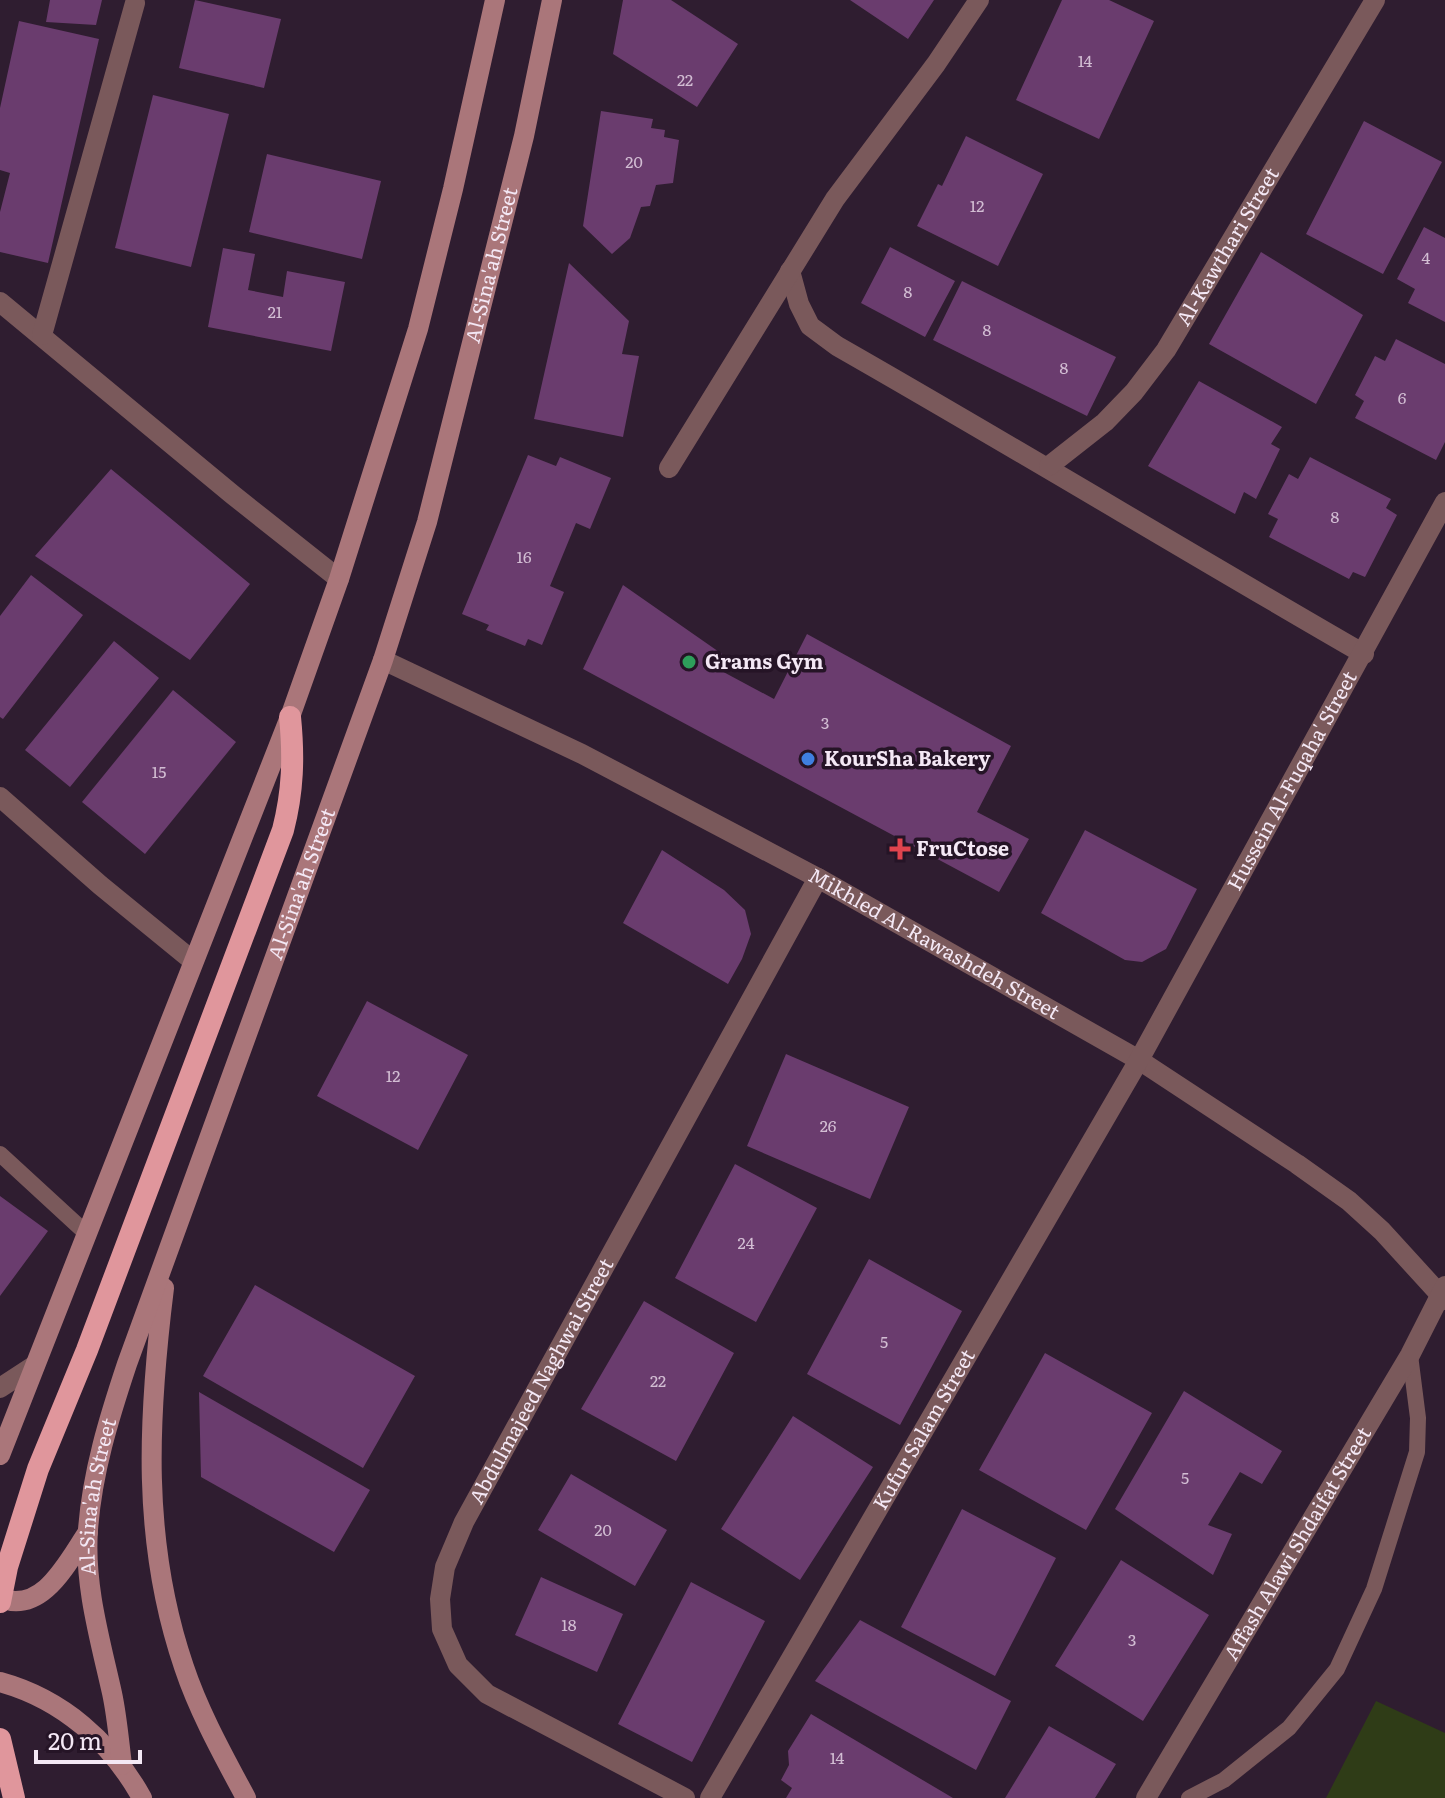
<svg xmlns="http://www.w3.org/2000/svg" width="1445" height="1798" viewBox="0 0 1445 1798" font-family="Literata,serif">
<rect width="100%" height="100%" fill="#2f1d30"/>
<path fill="#2f3c17" d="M1376,1701L1445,1733V1798H1326Z"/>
<path fill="#6a3c6e" d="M50,0H102L96,25L46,22Z
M195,0L281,19L264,88L179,68Z
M623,0H671L738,44L697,107L613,54Z
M850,0H934L908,39Z
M1062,0H1109L1154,21L1099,139L1016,100Z
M19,21L99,39L48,263L0,252V212L10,173L0,170V108Z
M153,95L229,114L191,267L115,248Z
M601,111L653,119L651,128L665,130L664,137L679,140L673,183L656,185L650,206L641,207L630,238L612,254L583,226Z
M1364,121L1442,162L1383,274L1306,234Z
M966,136L1043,174L998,266L917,226L938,184L942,186Z
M267,154L381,181L362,259L249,232Z
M1424,227L1445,238V322L1408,303L1415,289L1397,279Z
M890,247L955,281L925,337L861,303Z
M223,248L255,254L248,290L283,297L287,271L345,282L331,351L208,327Z
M1261,252L1363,315L1316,404L1209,344Z
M569,263L629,321L622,354L639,356L623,437L534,419Z
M962,281L1116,357L1087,416L933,340Z
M1396,339L1445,364V442L1436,460L1355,418L1364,401L1355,395L1375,356L1385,361Z
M1199,381L1282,427L1271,444L1280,449L1256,499L1244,492L1235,514L1148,466Z
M528,455L556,466L560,457L611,478L590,529L576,523L550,586L564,592L542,645L528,639L525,646L486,630L489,625L462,614Z
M1310,457L1391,499L1386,508L1397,515L1365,577L1353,572L1349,579L1269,537L1278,519L1268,514L1289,474L1298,479Z
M111,469L250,584L190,660L35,556Z
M31,575L83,615L3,719L0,717V616Z
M623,585L722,654L716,668L774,699L807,634L1011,746L977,812L1029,839L999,892L583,669Z
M114,641L159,678L70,787L25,750Z
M173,690L236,742L145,854L82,802Z
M1085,830L1197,889L1166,949L1142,962L1125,960L1041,913Z
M662,850L724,890L745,910L751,934L742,959L728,984L623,923Z
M367,1001L468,1055L418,1150L317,1096Z
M786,1054L909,1107L870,1199L747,1146Z
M735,1164L817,1208L756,1322L675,1278Z
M0,1196L48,1231L0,1296Z
M869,1259L962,1311L900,1425L807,1374Z
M255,1285L415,1376L363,1468L203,1376Z
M644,1301L734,1353L676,1461L581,1409Z
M1045,1353L1152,1413L1086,1530L979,1470Z
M1184,1391L1282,1451L1262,1484L1240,1472L1208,1525L1232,1534L1213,1575L1115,1509Z
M199,1392L370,1490L334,1552L201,1477Z
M793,1416L873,1467L800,1580L721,1529Z
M571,1474L667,1530L635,1586L538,1530Z
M962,1509L1056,1558L995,1676L901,1627Z
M1121,1560L1209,1615L1143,1721L1055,1666Z
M541,1577L623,1614L597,1672L515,1635Z
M691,1582L765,1621L692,1762L618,1724Z
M860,1620L1011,1701L976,1770L815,1681Z
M811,1714L953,1798H786L792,1788L781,1780L789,1765L788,1751Z
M1049,1726L1116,1764L1095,1798H1005Z"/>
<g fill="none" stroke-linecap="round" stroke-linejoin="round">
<path stroke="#7a595b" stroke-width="16" d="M0,1154L86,1233
M1189,1798L1224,1780L1289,1728L1337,1669L1374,1589L1417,1452L1418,1418L1410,1355"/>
<g stroke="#7a595b" stroke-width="20">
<path d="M790,271L799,304L810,326L837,346C1014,447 1187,552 1364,654"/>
<path d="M0,302L233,495L339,579"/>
<path d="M42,335L135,3"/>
<path id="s1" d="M1049,466L1105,422L1134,392L1166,350L1375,0"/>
<path d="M669,468L835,199L936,64L979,0"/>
<path id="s2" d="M383,660L582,754L818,878L1139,1060L1297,1164L1349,1201L1382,1231L1445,1300"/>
<path d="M0,1388L35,1365"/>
<path id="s3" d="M685,1798L487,1694L458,1665L442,1629L440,1599L445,1567L464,1522L818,878"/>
<path id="s4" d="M710,1798L1139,1060L1445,502"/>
<path id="s5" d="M1146,1798L1410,1355L1445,1286"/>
</g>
<path stroke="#7a595b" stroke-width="20" d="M0,797L100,885L193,961"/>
<g stroke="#aa767a" stroke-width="20">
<path d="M164,1288C148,1417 141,1541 184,1667C199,1712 223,1755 246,1798"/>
<path d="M0,1455L290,717L339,579L418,329L453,189L495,0"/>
<path d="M0,1598C43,1615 68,1561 88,1532"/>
<path d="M0,1682C62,1699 111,1742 142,1798"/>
<path id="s6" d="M122,1765C119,1741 117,1716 112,1693C100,1639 84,1585 88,1530C92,1473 109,1418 127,1364L383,660L427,522L524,136L552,0"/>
</g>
<path stroke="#e0969c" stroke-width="22" d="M0,1602L7,1567L38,1469L87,1350L283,830C293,791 294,757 290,717
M0,1739L14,1798"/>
</g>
<circle fill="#2e9e5b" stroke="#251426" stroke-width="3" cx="689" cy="662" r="8"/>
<circle fill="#3f7fe0" stroke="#251426" stroke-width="3" cx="808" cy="759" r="8"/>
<path fill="#e0444e" stroke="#251426" stroke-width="3" d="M896 837h8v8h8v8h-8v8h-8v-8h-8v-8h8z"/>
<g text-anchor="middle" stroke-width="7" stroke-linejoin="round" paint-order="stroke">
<g font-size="16" fill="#d2bdd3">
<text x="1085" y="67">14</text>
<text x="685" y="86">22</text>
<text x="634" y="168">20</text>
<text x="977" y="212">12</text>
<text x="1426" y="264">4</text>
<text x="908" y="298">8</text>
<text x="275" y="318">21</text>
<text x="987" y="336">8</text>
<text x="1064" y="374">8</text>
<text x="1402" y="404">6</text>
<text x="1335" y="523">8</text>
<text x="524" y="563">16</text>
<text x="825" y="729">3</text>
<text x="159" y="778">15</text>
<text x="393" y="1082">12</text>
<text x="828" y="1132">26</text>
<text x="746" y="1249">24</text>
<text x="884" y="1348">5</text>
<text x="658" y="1387">22</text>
<text x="1185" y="1484">5</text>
<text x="603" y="1536">20</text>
<text x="569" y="1631">18</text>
<text x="1132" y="1646">3</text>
<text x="837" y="1764">14</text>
</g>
<g font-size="20" fill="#f4e8f5" stroke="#251426">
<text dy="7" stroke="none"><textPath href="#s1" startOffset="286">Al-Kawthari Street</textPath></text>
<text dy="7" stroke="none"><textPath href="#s6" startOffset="1568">Al-Sina'ah Street</textPath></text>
<text dy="7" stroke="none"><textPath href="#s4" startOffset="1172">Hussein Al-Fuqaha' Street</textPath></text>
<text dy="7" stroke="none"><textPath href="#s6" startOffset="920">Al-Sina'ah Street</textPath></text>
<text dy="7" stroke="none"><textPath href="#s2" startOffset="620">Mikhled Al-Rawashdeh Street</textPath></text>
<text dy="7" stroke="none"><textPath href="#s3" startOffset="576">Abdulmajeed Naghwai Street</textPath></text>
<text dy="7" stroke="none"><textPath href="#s4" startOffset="426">Kufur Salam Street</textPath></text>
<text dy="7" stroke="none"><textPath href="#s6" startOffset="272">Al-Sina'ah Street</textPath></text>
<text dy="7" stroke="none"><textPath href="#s5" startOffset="296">Affash Alawi Shdaifat Street</textPath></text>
</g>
<g font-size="20" font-weight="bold" fill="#f4e8f5" stroke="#251426" text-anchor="start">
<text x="705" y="669">Grams Gym</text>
<text x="824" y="766">KourSha Bakery</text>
<text x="916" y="856">FruCtose</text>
</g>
</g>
<path d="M36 1750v12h104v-12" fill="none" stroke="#f4e8f5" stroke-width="4"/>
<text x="48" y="1750" font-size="24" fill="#f4e8f5" stroke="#251426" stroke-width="6" paint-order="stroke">20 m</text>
</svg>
